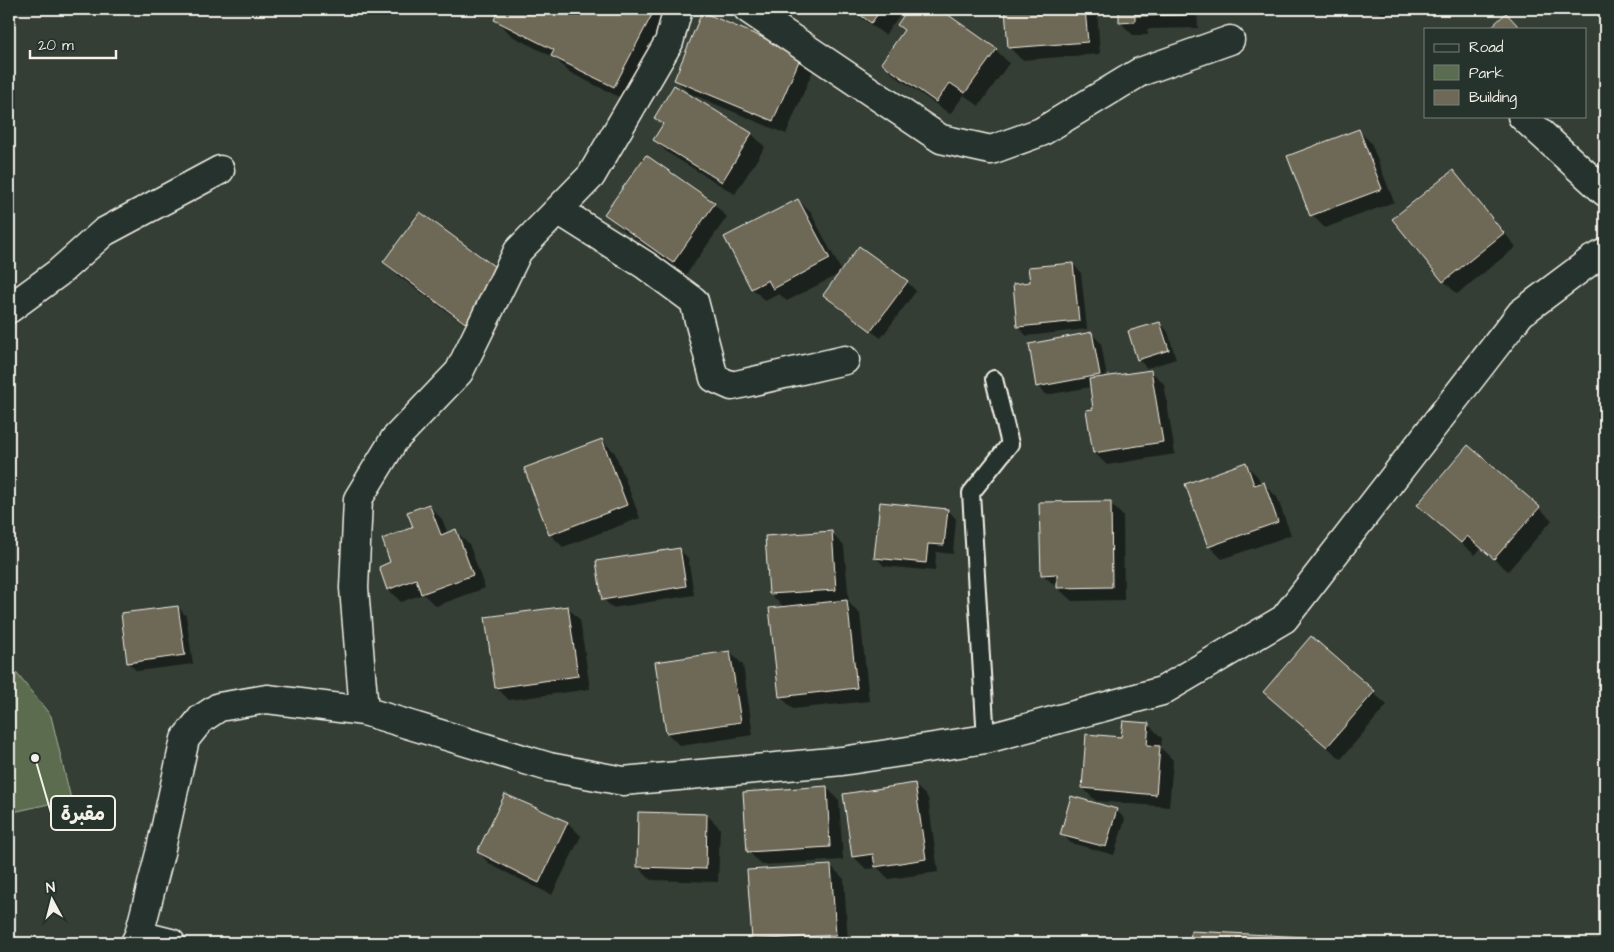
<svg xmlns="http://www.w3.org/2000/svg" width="1614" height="952" viewBox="0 0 1614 952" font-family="'Architects Daughter','Playpen Sans Arabic',sans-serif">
<rect width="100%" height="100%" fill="#343e35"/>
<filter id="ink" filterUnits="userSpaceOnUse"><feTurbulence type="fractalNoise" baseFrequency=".02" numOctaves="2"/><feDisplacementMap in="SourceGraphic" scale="10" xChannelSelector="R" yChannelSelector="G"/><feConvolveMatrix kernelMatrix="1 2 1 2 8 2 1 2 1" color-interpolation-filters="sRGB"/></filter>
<g filter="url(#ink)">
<path fill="#5b6d50" stroke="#a8af9c" d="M9,664L51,716L71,799L9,813Z"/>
<path fill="#0007" d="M501,9H674L631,103L569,72L555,58L512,36L495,19Z
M849,9H904L885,35Z
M910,9H937L996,50L1009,63L979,106L964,95L950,114L895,76L882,63L905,31L899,25Z
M1006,9H1097L1100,54L1022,60L1009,47Z
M1120,9H1197L1198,28L1147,29L1148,35H1133L1120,22Z
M1376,9H1394L1384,17Z
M801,55L814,68L786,134L689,93L676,80Z
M675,87L752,134L765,147L735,194L668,153L655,140L664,126L656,118Z
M1358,130L1371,143L1394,202L1325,228L1312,215Z
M1452,172L1465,185L1516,247L1457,294L1444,281L1394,219Z
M798,200L811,213L842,272L907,282L916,291L881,338L833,304L825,295L841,273L787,301L779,294L765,301L752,288Z
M714,204L727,217L686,275L619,227L606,214Z
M384,262L514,286L479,335L397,275Z
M1073,264L1081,273L1087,329L1027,336L1018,327Z
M1160,323L1168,332L1176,359L1147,368L1138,359Z
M1092,334L1101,343L1107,378L1151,371L1164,384L1175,454L1107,465L1094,452L1095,410L1091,387L1046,395L1038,386Z
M602,440L615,453L640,518L563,547L550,534Z
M1245,464L1258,477L1261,484H1264L1277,497L1291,535L1222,559L1209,546Z
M1110,503L1123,516L1124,600L1072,601L1042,574Z
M429,506L442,519L448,534L456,531L469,544L485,588L436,606L423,594L401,602L388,589L392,563Z
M1539,508L1552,520L1508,571L1481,548L1475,555L1432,518Z
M948,510L956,519L953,554L936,552L935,571L884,566L876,557Z
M831,533L844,546L849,603L860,614L869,701L793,709L780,696L785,608L770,594L767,537Z
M679,549L688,558L694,595L612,608L604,599Z
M178,607L186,616L193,664L137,671L128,663Z
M567,607L580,620L590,689L509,700L496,687Z
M1311,637L1387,705L1341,759L1264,692Z
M730,652L743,665L753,735L680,746L667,733L657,663Z
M1149,725L1162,738L1161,748L1173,760L1169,807L1096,801L1083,788L1122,738Z
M915,785L928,798L938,872L889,879L878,868L866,869L853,856Z
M826,787L839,800L843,860L762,865L749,852Z
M505,795L568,823L581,836L552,895L491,865L478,852Z
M1116,810L1125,819L1114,855L1071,843L1062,834Z
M707,815L720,828L718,882L651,880L638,867Z
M831,866L844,879L848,943H757L753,939Z
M1192,933L1306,939L1310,943H1191Z"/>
<path fill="#6e6856" stroke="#f4f1e8" d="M499,9H655L614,87L551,56L554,50L494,20Z
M852,9H882L871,23Z
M908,9H940L997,49L965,93L950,83L936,102L881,63L904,30L897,25Z
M1005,9H1085L1088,42L1008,48Z
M1119,9H1185V15L1135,16V22L1119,23Z
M702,12L802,54L773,121L674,80Z
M1506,13L1521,29H1489Z
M674,85L752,133L722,182L653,140L663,124L654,118Z
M1359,129L1382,189L1310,216L1287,156Z
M646,155L715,203L673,263L604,214Z
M1453,170L1504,233L1443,282L1392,219Z
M798,199L830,259L773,289L768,280L751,289L724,237Z
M420,212L502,272L465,323L383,262Z
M859,246L908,281L871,331L823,295Z
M1073,263L1079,321L1017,327L1013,284L1030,282L1028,267Z
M1160,322L1169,350L1137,360L1128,331Z
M1092,332L1100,375L1036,387L1029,344Z
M1151,370L1163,442L1093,453L1086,410L1093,409L1089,379Z
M602,439L627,505L549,535L524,468Z
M1468,445L1540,507L1494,559L1467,536L1461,543L1417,505Z
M1246,462L1254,485L1264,482L1278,522L1208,547L1185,484Z
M1111,501L1112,587L1057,588V574L1041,575L1039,502Z
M880,502L948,509L944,545L928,544L926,563L874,558Z
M429,504L441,535L456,529L473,575L421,594L416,579L387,590L379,567L390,562L382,539L413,527L407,512Z
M832,531L836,590L769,594L765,536Z
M680,548L686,586L602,600L596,561Z
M847,600L857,688L779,697L769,608Z
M178,606L185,655L127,663L121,613Z
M568,606L578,676L495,688L485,617Z
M1311,636L1375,691L1327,747L1263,692Z
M730,651L741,722L666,733L655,662Z
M1123,721L1149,723L1147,745L1160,746L1156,795L1082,788L1086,734L1121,737Z
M915,783L926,859L875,867L873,854L852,857L843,794Z
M827,786L830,847L747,852L743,792Z
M505,794L568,822L539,883L477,852Z
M1071,796L1117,809L1106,847L1060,835Z
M638,812L707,814L706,869L637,867Z
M831,865L836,935L752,940L747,870Z
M1191,931L1306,937V943H1190Z"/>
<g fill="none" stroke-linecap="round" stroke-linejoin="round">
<g stroke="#f4f1e8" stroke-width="20">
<path id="lane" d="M986,739L971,493L1010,444L994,379"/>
</g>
<g stroke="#f4f1e8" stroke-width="31">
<path id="street" d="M748,9L941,139L991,150L1041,132L1140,72L1230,40
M1522,116L1605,192
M558,210L645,265L694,301L714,378L732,386L845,360
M9,309L58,273L104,232L220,170
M364,711L354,588L358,499L394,440L459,372L518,251L591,176L669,42L678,9
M139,935L171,943
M135,943L139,935L160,853L185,739L201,719L219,707L267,699L364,711L549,767L623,781L842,761L986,739L1162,691L1284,619L1521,313L1593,259L1605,253"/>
</g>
<use href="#lane" stroke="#26332d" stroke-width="16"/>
<use href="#street" stroke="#26332d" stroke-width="28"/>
</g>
</g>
<path fill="none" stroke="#f4f1e8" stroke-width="2" d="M35 758L51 813"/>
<circle fill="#f4f1e8" stroke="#26332d" stroke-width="2" cx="35" cy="758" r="5"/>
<rect fill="#26332d" stroke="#f4f1e8" stroke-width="2" x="51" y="796" width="64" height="34" rx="5"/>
<g font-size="19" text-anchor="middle" font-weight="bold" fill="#f4f1e8">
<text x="83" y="820">مقبرة</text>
</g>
<rect width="1614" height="952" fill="none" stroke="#26332d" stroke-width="30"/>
<rect x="15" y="15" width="1584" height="922" fill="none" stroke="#f4f1e8" stroke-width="2" filter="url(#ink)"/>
<rect x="1424" y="28" width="162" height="90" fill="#26332d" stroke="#787f78"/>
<rect x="1434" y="44" width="25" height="8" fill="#26332d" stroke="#787f78"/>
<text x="1469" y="52" font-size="15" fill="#f4f1e8">Road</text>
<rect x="1434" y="65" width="25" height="15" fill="#5b6d50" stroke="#787f78"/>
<text x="1469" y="78" font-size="15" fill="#f4f1e8">Park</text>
<rect x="1434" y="90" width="25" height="15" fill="#6e6856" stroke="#787f78"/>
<text x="1469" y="102" font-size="15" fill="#f4f1e8">Building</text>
<g transform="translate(52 900) rotate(353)" stroke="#26332d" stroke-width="4" paint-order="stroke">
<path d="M0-4L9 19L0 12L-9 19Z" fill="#f4f1e8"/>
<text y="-8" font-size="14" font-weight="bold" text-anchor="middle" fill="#f4f1e8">N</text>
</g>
<path d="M30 50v8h86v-8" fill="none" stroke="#f4f1e8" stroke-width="2.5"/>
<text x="38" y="50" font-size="15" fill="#f4f1e8" stroke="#26332d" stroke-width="4" paint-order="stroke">20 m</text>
</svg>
